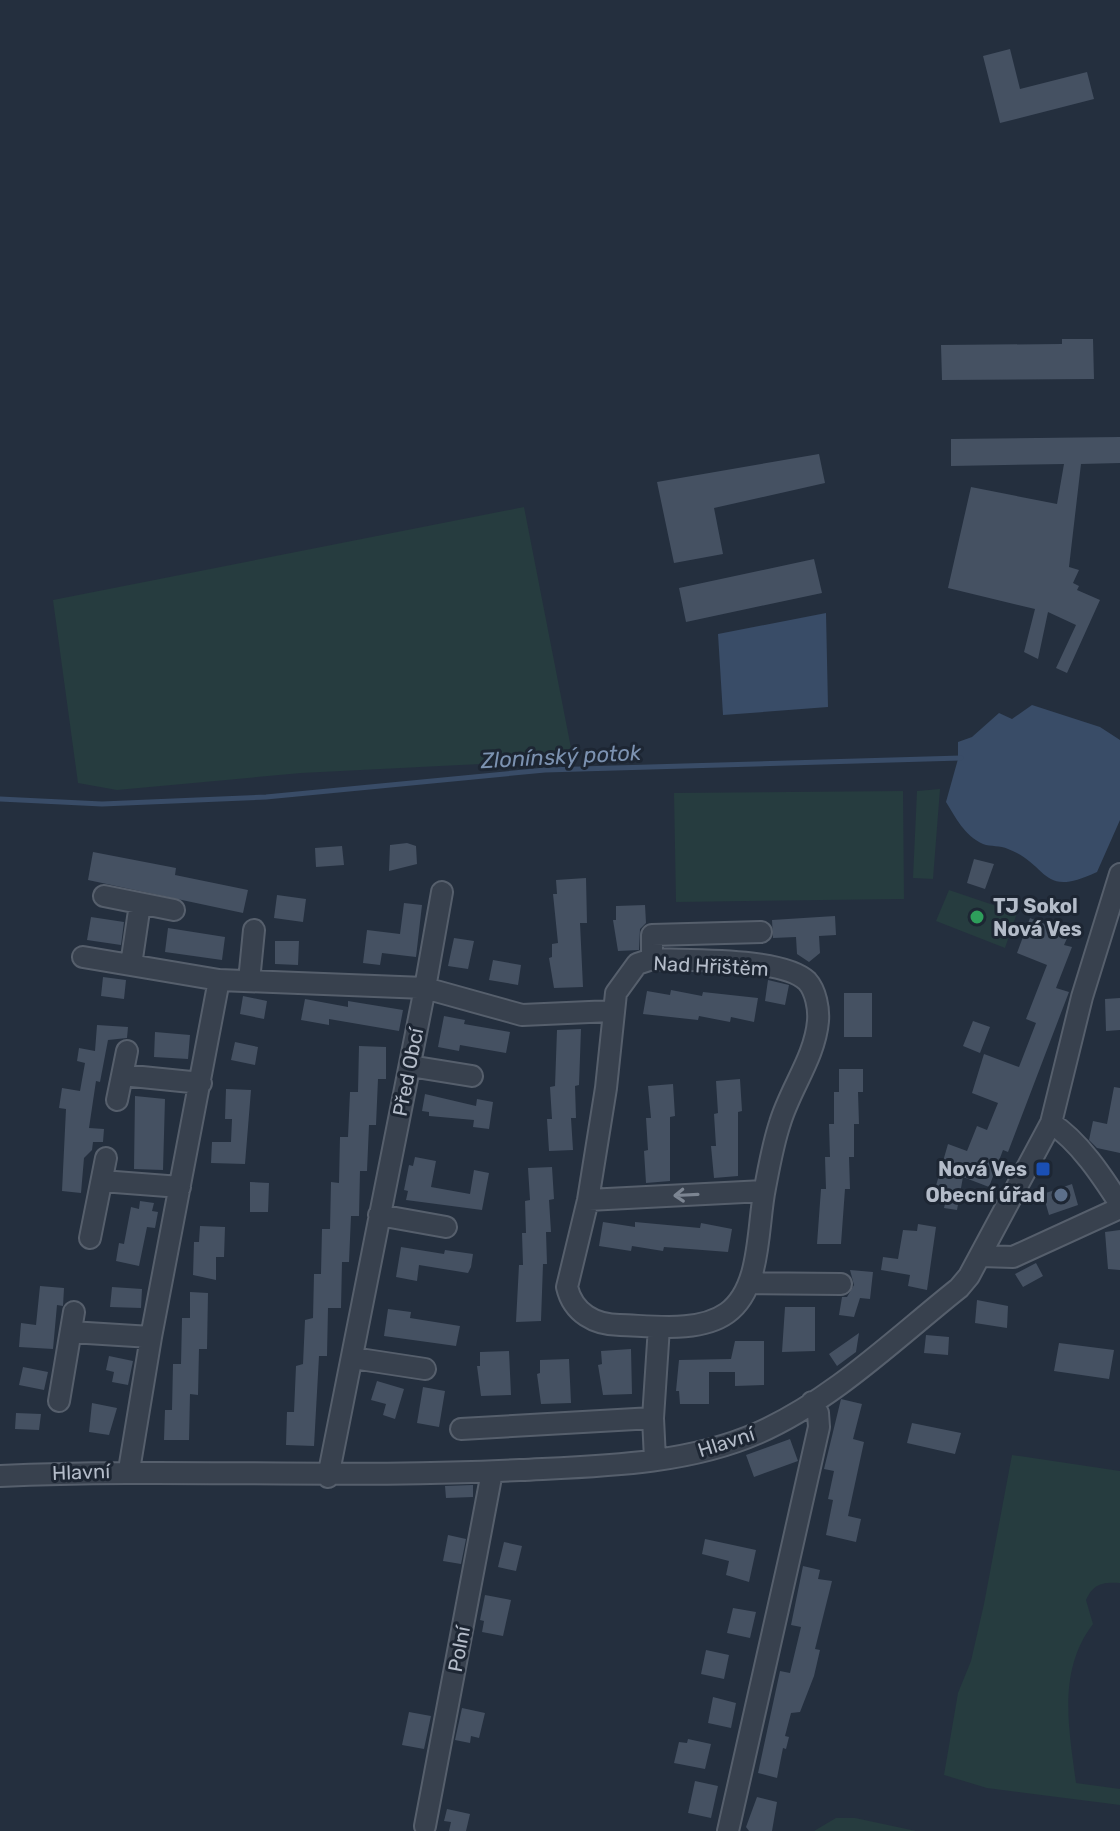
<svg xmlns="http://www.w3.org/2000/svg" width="1120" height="1831" viewBox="0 0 1120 1831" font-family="Rubik,sans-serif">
<rect width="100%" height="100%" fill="#242f3e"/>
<path fill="#263c3f" d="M524,507L572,753L562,760L301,773L117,790L78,783L53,600Z
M940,789L933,879L913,878L917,791Z
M903,791L904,899L676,902L674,793Z
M949,890L1017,913L1005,948L936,921Z
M1012,1455L1120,1471V1583C1103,1582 1094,1583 1086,1600L1093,1624C1057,1671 1069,1729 1076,1783L1120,1789V1805L987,1788L944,1775L958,1693L971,1661L984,1604Z
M836,1818H855L916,1831H814Z"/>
<path fill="#394c67" d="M826,613L828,707L723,715L718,634Z
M1032,705L1100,727L1120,740V820L1097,872C1040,899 1050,865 1008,849C1000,845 991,847 983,844C964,835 956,818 946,802L958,759V742L972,737L999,713L1012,719Z"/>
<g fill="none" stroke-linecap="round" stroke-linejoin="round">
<path stroke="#394c67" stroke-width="5" d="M0,799L102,804L266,797L545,770L961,758"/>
</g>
<path fill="#455162" d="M1010,49L1020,89L1087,72L1094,99L1000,123L983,56Z
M1062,339H1093L1094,379L942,380L941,345L1062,344Z
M1120,437V463L1081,464L1069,567L1079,570L1073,583L1079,586L1077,590L1100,600L1067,673L1056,668L1076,625L1048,612L1038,659L1024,652L1035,609L948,588L971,487L1057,504L1064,464L951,466V439Z
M819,454L825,483L714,508L723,554L674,563L657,482Z
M814,559L822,593L686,622L679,588Z
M407,843L416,846L417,864L389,871L390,845Z
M342,846L344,865L316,867L315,848Z
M93,852L176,868L175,875L248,890L243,913L88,880Z
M974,859L994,864L985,889L967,883Z
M586,878L587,923H580L583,987L554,988L549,958L552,957V944L558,943L553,894H557L556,880Z
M277,895L306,899L303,922L274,918Z
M404,903L422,905L416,957L382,953L380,965L363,963L367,930L400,934Z
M645,905L646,923L640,929L639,950L618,951L613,920H616V906Z
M835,916L836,935L819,936L820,953L809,962L797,954L796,937L773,938L772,920Z
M91,917L124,922L121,945L87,940Z
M1030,918L1069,934L1064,945L1072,947L1056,988L1069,992L1008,1152L1003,1150L989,1187L963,1177L957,1210L944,1208L946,1199L933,1196L948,1144L967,1151L977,1126L987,1130L998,1103L972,1093L984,1054L1019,1067L1036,1023L1026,1019L1047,965L1017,953Z
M168,928L225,937L222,960L165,952Z
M454,938L474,941L468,969L448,966Z
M275,941H299L298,965L275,964Z
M493,960L521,965L518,985L489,980Z
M103,977L126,980L124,999L101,996Z
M768,980L789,985L785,1005L765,1001Z
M671,990L702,996L703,992L758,998L754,1022L731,1017L730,1022L699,1016L698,1020L643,1014L647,991L670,995Z
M844,993H872V1037H844Z
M243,996L267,1001L264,1019L240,1014Z
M1120,998V1030L1106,1031L1105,999Z
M305,999L348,1007V1001L403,1010L399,1031L329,1019V1025L301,1020Z
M444,1016L465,1020L464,1024L510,1032L506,1053L460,1045L459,1051L438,1047Z
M973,1021L990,1027L980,1053L963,1046Z
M97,1025L128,1027L127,1038L108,1040L100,1082L96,1081L89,1128L104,1129L103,1142H93L92,1150L84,1158L81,1193L62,1191L66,1109L59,1108L62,1088L80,1091L85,1063L77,1061L79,1048L95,1051Z
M581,1029L579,1085L575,1086L576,1118H571L573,1150L549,1151L547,1119H552L550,1087L555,1086L557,1030Z
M155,1032L190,1035L188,1059L154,1057Z
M235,1042L258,1047L255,1065L231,1060Z
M359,1046L386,1047V1079H378L376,1125H369L367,1171H360L359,1216H351L349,1262H342L341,1308H328L327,1356H319L314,1446L286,1445L287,1412H294L296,1366L303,1364L305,1320L313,1318L314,1274H321L322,1229H330L331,1182L339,1183L340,1137H348L350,1092H358Z
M839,1069H863V1092H858L859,1124H854V1157H849L850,1189H845L841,1244H817L821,1189H826L825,1157H830L829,1124H834V1092H839Z
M740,1079L742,1111L738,1112V1176L714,1178L711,1146H716L714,1114L718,1113L716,1081Z
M673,1084L675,1116L670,1117V1181L646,1183L644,1151L648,1150L646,1118H651L648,1086Z
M1114,1087L1120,1088V1153L1097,1148L1089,1140L1093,1121L1107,1124Z
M226,1089L251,1090L245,1164L211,1163L212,1142H231L232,1119H225Z
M425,1094L476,1106L477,1099L493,1102L489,1129L473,1127L474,1120L429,1116V1112L422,1111Z
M135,1096L165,1099L163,1170L134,1169Z
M415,1157L436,1161L431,1187L470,1194L474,1170L489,1173L482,1210L406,1200L408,1191L404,1190L409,1165L413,1166Z
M552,1167L554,1199L549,1200L551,1232H546L547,1264H543L541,1321L516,1322L519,1265H523L522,1233H526L525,1201L530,1200L528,1168Z
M250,1182L269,1183L268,1212H250Z
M1072,1184L1078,1205L1049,1215L1043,1194Z
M140,1201L154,1203L152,1211L158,1212L155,1228L147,1227L139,1266L116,1261L119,1243L124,1244L131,1207L139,1209Z
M603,1222L635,1227V1222L700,1228L701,1223L732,1229L728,1252L664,1247L663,1251L632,1246L631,1251L599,1246Z
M918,1224L936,1227L927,1290L908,1286L910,1275L881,1270L883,1257L898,1259L903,1230L917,1231Z
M200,1226L225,1227L224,1257H216V1280L193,1275L194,1242H199Z
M1120,1230V1270L1108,1269L1105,1232Z
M401,1247L444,1254L445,1250L473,1254L471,1267L468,1273L419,1265L417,1281L396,1277Z
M1036,1263L1043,1276L1023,1287L1015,1274Z
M850,1270L873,1272L870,1299L860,1298L854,1317L839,1315L842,1297H847L854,1285Z
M40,1286L64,1288L63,1306L57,1305L53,1349L19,1347L21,1323L36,1325Z
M112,1287L142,1289L141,1308L110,1307Z
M190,1292L208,1293L207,1349H199L198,1395L190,1394L189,1440H164L165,1410H172L173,1364H181L182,1318H190Z
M977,1300L1008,1306L1007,1328L975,1323Z
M785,1307H815V1351L782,1352Z
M388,1309L411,1312L410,1318L460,1326L456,1346L384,1336Z
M859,1333L856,1352L837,1366L829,1354Z
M926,1335L949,1337L948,1355L924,1353Z
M735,1341H764V1385L735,1386V1372H709V1404H680L679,1391H676L679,1360L731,1359Z
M1059,1343L1114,1350L1109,1379L1054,1371Z
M631,1349L632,1394L603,1395L598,1365L602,1364L601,1351Z
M509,1351L511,1395L481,1396L477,1366H480V1352Z
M109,1356L133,1361L128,1385L112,1382L114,1372L106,1370Z
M569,1359L571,1403L541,1404L537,1374L540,1373V1360Z
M23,1367L48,1372L44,1390L19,1385Z
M377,1381L404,1389L395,1419L383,1415L386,1404L371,1400Z
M423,1387L445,1391L439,1427L417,1423Z
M841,1399L862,1404L853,1439L864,1442L848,1516L861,1519L856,1542L826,1535L833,1500L828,1499L834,1471L824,1469Z
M92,1403L117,1408L109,1435L89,1432Z
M16,1413L41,1414L39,1430L15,1429Z
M912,1423L961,1433L955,1454L907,1443Z
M790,1439L798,1461L754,1477L746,1455Z
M473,1485V1497L446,1498L445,1486Z
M448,1535L466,1539L461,1564L443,1561Z
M705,1539L756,1550L749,1582L726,1575L729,1561L702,1554Z
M504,1542L522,1546L516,1571L498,1567Z
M803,1566L820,1570L818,1579L832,1581L815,1649L820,1650L814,1676L800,1712L791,1713L785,1736L789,1737L786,1749L783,1748L777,1778L758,1773L780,1671L790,1673L801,1627L791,1625Z
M485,1595L511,1600L503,1636L482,1632L484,1621L480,1620Z
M733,1608L756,1612L750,1638L727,1633Z
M706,1650L729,1655L724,1679L701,1674Z
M713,1697L736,1703L731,1728L708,1723Z
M462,1708L485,1713L479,1738L471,1736L470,1743L455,1740Z
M409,1712L431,1716L424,1749L402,1745Z
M688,1739L711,1744L705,1769L674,1763L679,1742L687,1743Z
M695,1781L718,1786L711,1818L688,1813Z
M757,1797L777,1802L772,1831H749L746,1827Z
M447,1809L470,1814L466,1831H449L451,1822L444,1821Z"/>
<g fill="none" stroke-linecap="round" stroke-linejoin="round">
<g stroke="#565f6c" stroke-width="24">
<path id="minor" d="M442,892L425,988L522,1015L612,1011
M104,896L174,910
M83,957L219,980L425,988L328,1477
M652,959C688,961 782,957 807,981C816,991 819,1009 818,1021C815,1057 790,1089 780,1123C773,1144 769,1167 765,1188C757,1226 762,1288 727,1313C699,1333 653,1326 620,1325C595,1325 573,1313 567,1287L588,1200L606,1088L616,993L637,964Z
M652,959V935L761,932
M131,965L140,904
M249,981L254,930
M410,1066L472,1076
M122,1075L201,1083
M117,1100L127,1051
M1051,1123C1079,1141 1102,1176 1120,1204
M102,1181L180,1187
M588,1200L764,1191
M379,1215L446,1227
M90,1238L106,1158
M981,1256L1013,1257L1120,1208
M750,1283L841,1284
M71,1332L151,1337
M353,1358L425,1369
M59,1401L74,1312
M461,1429L653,1418
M655,1459L653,1418L659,1327
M129,1470L151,1337L219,980
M0,1476C174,1468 347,1479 520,1470C599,1466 685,1465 758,1433C833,1400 896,1338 959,1288L969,1276L1051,1123L1082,997L1120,874
M425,1826L492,1472
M728,1831L819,1427L818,1413L812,1402"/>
</g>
<use href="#minor" stroke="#38414e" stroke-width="20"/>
</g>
<defs><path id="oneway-shaft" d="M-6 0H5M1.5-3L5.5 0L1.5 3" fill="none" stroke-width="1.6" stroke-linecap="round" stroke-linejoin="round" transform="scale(2)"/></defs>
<use stroke="#7c8592" href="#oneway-shaft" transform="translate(686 1195) rotate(177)"/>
<circle fill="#2e9e5b" stroke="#1d2633" stroke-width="3" cx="977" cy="917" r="8"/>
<rect fill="#1a4fb4" stroke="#1d2633" stroke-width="3" x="1035" y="1161" width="16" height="16" rx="4"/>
<circle fill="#5c6f8a" stroke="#1d2633" stroke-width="3" cx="1061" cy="1195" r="8"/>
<g text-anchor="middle" stroke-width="6" stroke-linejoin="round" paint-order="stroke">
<g font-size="20" font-weight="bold" fill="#b4bcc9" stroke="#1d2633" text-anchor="end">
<text x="993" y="913" text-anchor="start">TJ Sokol<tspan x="993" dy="23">Nová Ves</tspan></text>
<text x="1027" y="1176">Nová Ves</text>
<text x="1045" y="1202">Obecní úřad</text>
</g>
<g font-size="20" fill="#b4bcc9" stroke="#1d2633">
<text transform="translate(711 966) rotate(3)" y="7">Nad Hřištěm</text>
<text transform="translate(408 1072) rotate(-79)" y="7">Před Obcí</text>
<text transform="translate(726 1442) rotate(-18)" y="7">Hlavní</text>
<text transform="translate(81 1472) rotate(-2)" y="7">Hlavní</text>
<text transform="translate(459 1649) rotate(-79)" y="7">Polní</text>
</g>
<g font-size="22" font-style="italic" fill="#7c92b1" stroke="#1d2633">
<text transform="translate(561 756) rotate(-3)" y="8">Zlonínský potok</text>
</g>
</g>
</svg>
